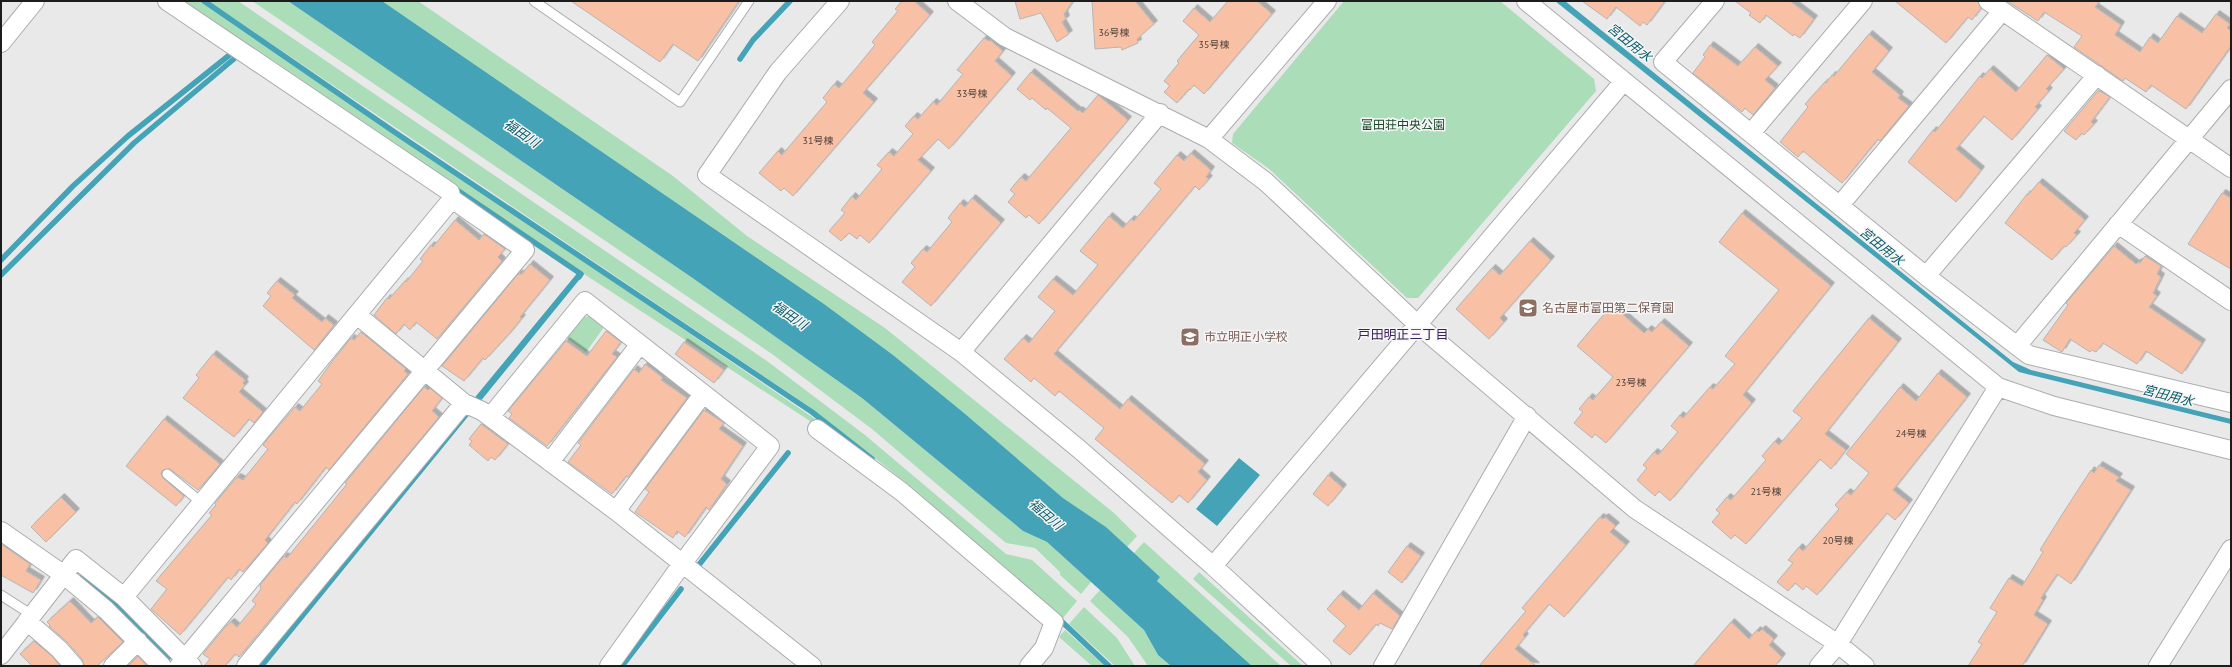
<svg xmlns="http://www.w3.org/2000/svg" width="2232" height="667" viewBox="0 0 2232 667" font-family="'PT Sans','Noto Sans JP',sans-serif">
<defs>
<filter id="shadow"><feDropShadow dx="3.5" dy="-3.5" stdDeviation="0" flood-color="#0004"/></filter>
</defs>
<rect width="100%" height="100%" fill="#e9e9ea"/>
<path fill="#abddb8" d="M184,1H201L818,421L816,425L584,274Z
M208,1H238L767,361L865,435L1006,554L1032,560L1077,601L1062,619L914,489L811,408Z
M252,1H288L694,279L862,398L1023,531L1047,542L1091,582L1081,594L1060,575V572L1035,548L1006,543L872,429L772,354Z
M382,1H418L673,176L747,236L885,328L1114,513L1137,536L1127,547L1106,527L1063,498L964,413L893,355L824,304Z
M1344,1H1500L1594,79L1596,91L1418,298H1407L1268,168L1232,143L1233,134Z
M589,316L604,327L586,352L564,336L576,319Z
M1144,542L1281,666H1252L1157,581L1160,577L1134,553Z
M1199,572L1303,666H1291L1193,579Z
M1100,590L1144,630L1158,655L1171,666H1148L1128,637L1090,601Z
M1084,607L1117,638L1135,666H1115L1069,624Z
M1065,630L1105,666H1092L1059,637Z"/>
<path fill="#44a3b6" d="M288,1H382L824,304L893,355L964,413L1063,498L1106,527L1160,577L1157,581L1252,666H1171L1158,655L1144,630L1047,542L1023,531L862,398L694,279Z
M1555,1H1565L2013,362L2031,370L2231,419V424L2019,372Z
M579,271L584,274L265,666H254Z
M1239,458L1260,475L1217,526L1196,509Z"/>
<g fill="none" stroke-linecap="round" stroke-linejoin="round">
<path stroke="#44a3b6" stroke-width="5.5" d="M204,1L393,131L812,412L872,459
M740,59L753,40L790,1
M454,188L581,274L579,277
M1,260L73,186L128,136L232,53L228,50
M1,275L134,143L235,58
M698,566L788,453
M81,578L113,601L169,657
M1058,618L1109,666
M622,666L681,589"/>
</g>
<path fill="#f8c1a6" stroke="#b6b4b4" filter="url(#shadow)" d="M571,1H739L698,61L673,44L660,62Z
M902,1H914L930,15L863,93L874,102L793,196L784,188L781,191L759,173L778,151L782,155L827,102L823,98L834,84L839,88L857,67L875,45L872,42L898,11L895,9Z
M1015,1H1073L1064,14L1066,19L1062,22L1069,34L1057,42L1041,13L1020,19Z
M1092,1H1135L1154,24L1137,39L1138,43L1122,50L1121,47L1095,49Z
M1228,1H1257L1272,14L1204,94L1194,85L1190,90L1189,89L1177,103L1164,92L1170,86L1164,81L1179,63L1177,61L1199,35L1183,21L1194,8L1210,22Z
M1582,1H1665L1647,25L1643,22L1640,26L1616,7L1607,19Z
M1735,1H1790L1814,19L1800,38L1794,34L1793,36L1766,15L1760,23L1749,15L1751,13Z
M1895,1H1978L1981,8L1972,20L1968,17L1946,43Z
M2007,1H2100L2095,7L2121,25L2115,35L2140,52L2150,37L2158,43L2177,16L2202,33L2216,14L2230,24L2227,28L2231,31V46L2186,109L2151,85L2146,92L2125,78L2123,81L2074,47L2082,36L2044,12L2038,21Z
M1869,34L1889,51L1872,72L1900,95L1898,98L1909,106L1880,141L1878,139L1842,183L1803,151L1798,157L1780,142L1808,107L1805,104L1825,82L1826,83L1832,75L1834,76Z
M984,38L989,41L990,40L1003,51L995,61L1012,76L949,149L938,139L918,160L931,171L869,243L860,235L857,239L849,233L841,241L829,231L845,213L841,210L852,196L856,200L882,169L877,165L889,152L894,156L913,134L905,126L914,116L918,119L933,102L937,105L963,74L957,70Z
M1710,45L1738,66L1755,47L1778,66L1765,80L1775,88L1753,115L1745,108L1742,112L1693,73L1705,57L1703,55Z
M2047,55L2064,69L2046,89L2049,91L2035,107L2038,109L2012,140L1984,116L1956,149L1981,170L1956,202L1908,162L1933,130L1935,132L1980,76L1982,78L1990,69L2016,92Z
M1031,72L1078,111L1079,110L1083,113L1098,95L1128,120L1039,224L1029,215L1026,218L1008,202L1015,194L1010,190L1021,177L1026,181L1071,128L1047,108L1046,110L1032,98L1030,100L1017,89Z
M2100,91L2110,97L2091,122L2094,124L2084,135L2082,133L2076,140L2064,131L2097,92Z
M1191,153L1211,170L1206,177L1209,179L1199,190L1195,186L1054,354L1120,409L1128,399L1205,464L1198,472L1207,480L1188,503L1179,495L1172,503L1095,439L1104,428L1059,391L1055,396L1034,378L1031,382L1004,359L1023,338L1029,343L1055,311L1038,297L1053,279L1073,295L1098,265L1080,251L1109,216L1123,228L1131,219L1134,221L1161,189L1154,183L1177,155L1184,161Z
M2039,182L2085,220L2074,233L2077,235L2066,247L2064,246L2052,260L2005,223L2027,194L2028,195Z
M2222,193L2231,198V269L2188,244Z
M972,198L1001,223L931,306L902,282L915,267L911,263L923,249L927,252L952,222L948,218L960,203L965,207Z
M1742,213L1831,286L1743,395L1752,403L1670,501L1659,491L1655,496L1637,480L1647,468L1643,465L1654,452L1658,455L1678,432L1671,426L1680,415L1683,418L1710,387L1713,389L1735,364L1725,356L1779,290L1719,242Z
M455,220L479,240L484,234L505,249L498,257L502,261L437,339L416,322L410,330L404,324L396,334L374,315L387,298L389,299L405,281L406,282L423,261L420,259L431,245L433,247Z
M1530,241L1551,260L1500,318L1504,322L1489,339L1456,309L1492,268L1500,275Z
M2114,246L2136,264L2138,262L2140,263L2145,256L2161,266L2157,274L2161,277L2153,293L2157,296L2149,307L2202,343L2182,374L2146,351L2137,364L2103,343L2096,352L2092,350L2090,352L2070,339L2062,352L2043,340L2068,305L2066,303Z
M530,264L550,280L520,317L522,318L509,334L485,360L483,358L464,381L442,366L518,274H522Z
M277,281L295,295L292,298L322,322L325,318L334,325L314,350L263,306L271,296L267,293Z
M1612,305L1644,333L1648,329L1652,332L1661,322L1689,346L1606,443L1595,434L1592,438L1574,423L1583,412L1579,409L1589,397L1593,400L1613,377L1577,346Z
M1869,318L1898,342L1825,434L1846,450L1831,469L1820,459L1746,544L1735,535L1731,539L1712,522L1720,513L1716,510L1727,497L1731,500L1766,460L1762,456L1775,441L1779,445L1802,418L1793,411Z
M606,331L621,342L612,354L617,357L547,446L509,418L512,414L508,411L566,341L587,356Z
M361,332L406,369L404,371L408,374L329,470L326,467L297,504L295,502L265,540L268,543L243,572L239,569L231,580L228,577L180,635L151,609L167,589L156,581L212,515L209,513L216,505L215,503L237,477L243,480L268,449L263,445L270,436L295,407L300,411L322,384L318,381L331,363L351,338L354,340Z
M684,342L724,370L714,383L675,354Z
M213,354L245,380L243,383L245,385L239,392L263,412L254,423L249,419L234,437L183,398L199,378L196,375Z
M645,364L663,378L661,380L687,398L628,477L626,476L612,494L568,462L581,445L578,443L634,369L639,373Z
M1938,373L1967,397L1893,490L1909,503L1895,520L1887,513L1817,595L1806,586L1803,590L1795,583L1788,591L1777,582L1793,563L1788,560L1799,547L1803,551L1839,509L1835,505L1847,492L1851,495L1869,473L1846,454L1900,387L1916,401Z
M424,387L428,390L430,388L442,398L432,411L439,417L239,657L235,654L225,666H204L210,659L203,654L227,625L231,622L237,627L256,604L252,601L261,589L260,585L284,556L287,558L347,484L345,483Z
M704,410L724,423L719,429L743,446L721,479L727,484L709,510L706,507L685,537L677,531L673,538L635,512L649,492L645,489Z
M164,419L220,464L198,490L170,469L163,470L161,473L163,478L184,496L176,506L126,466Z
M481,424L508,444L495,460L491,457L488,461L469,445L472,441L469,439Z
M2099,465L2119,477L2116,481L2131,490L2071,584L2057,574L2041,598L2043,600L2034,615L2048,624L2022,666H1968L1982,644L1978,642L1997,612L1990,608L2009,578L2022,586L2043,552L2040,550L2063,513L2091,470L2094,473Z
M1328,475L1343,488L1328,506L1313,494Z
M61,497L76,512L46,542L31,527Z
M1600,517L1603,519L1605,517L1616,526L1610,532L1626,545L1564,617L1549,604L1523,635L1525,637L1515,649L1536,666H1479L1526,611L1522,608Z
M1,544L30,564L26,571L41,580L33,593L1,575Z
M1407,546L1421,556L1402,583L1388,572Z
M1373,593L1400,616L1392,629L1380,623L1378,626L1376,624L1350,655L1333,641L1346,626L1327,609L1340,594L1359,610Z
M70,601L91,623L98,617L123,642L97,666H84L82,659L67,642L49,626L50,625L47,622Z
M1731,622L1749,639L1757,630L1759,632L1762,629L1774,639L1769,645L1782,657L1775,666H1693Z
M34,641L52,656L60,666H32L20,654Z
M138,656L147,666H128Z"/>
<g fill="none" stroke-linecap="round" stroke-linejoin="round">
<g stroke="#abacad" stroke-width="11">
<path id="lane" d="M534,1L680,102L749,1
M167,474L202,503
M1,595L32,615"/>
</g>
<g stroke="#abacad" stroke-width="20">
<path id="street" d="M167,1L450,192L452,199
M840,1L778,72L707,175L961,352L1079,449L1213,566L1322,666
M957,1L1005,37L1209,139L1266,182L1417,324L1635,509L1838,644L1865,666
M1526,1L1998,387L2054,406L2231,450
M1715,1L1663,62L1926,276L2017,346L2029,355L2231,403
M1988,1L2231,168
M1,43L35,1
M1751,133L1863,1
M1209,139L1327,1
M1840,205L2002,11
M2118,224L2231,301
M1926,276L2097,75
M357,315L464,403L482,411L616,511L812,666
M2017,346L2231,89
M961,352L1160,113
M490,417L585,301L770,446L682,564L609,666
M817,429L902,492L1054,622L1044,648L1029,666
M550,462L640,344
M616,511L703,394
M1,531L64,575L106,610L162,666
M1213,566L1624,81
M124,597L452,199L525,250L179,666
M27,621L59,649L74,666
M1,655L76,559L124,597L192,666
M113,666L138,641
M246,666L464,403
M1383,666L1527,416
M1819,666L1838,644L1998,387
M2158,666L2231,549"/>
</g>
<use href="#lane" stroke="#fff" stroke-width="9"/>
<use href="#street" stroke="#fff" stroke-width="18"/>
</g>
<defs>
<g id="school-square" transform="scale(1)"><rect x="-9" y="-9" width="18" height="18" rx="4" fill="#8d6e63" stroke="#f6f6f7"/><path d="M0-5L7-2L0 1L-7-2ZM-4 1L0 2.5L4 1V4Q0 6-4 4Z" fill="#fff"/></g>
</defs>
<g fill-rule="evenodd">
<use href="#school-square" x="1528" y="308"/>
<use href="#school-square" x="1190" y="337"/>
</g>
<g text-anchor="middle" stroke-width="3" stroke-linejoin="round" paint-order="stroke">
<g font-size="10" fill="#53453f">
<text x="1114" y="36">36号棟</text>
<text x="1214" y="48">35号棟</text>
<text x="972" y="97">33号棟</text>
<text x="818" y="144">31号棟</text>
<text x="1631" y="386">23号棟</text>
<text x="1911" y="437">24号棟</text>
<text x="1766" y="495">21号棟</text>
<text x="1838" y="544">20号棟</text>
</g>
<g font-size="12" fill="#1b492b" stroke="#f6f6f7">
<text x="1403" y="129">富田荘中央公園</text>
</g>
<g font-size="12" fill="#785e54" stroke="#f6f6f7" text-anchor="start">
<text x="1542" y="312">名古屋市富田第二保育園</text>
<text x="1204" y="341">市立明正小学校</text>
</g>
<g font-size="13" font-style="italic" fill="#095b69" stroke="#f6f6f7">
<text transform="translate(1630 42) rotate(39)" y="5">宮田用水</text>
<text transform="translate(522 133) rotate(34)" y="5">福田川</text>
<text transform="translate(1882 246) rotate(39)" y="5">宮田用水</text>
<text transform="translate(790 315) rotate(34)" y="5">福田川</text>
<text transform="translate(2168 395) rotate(14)" y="5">宮田用水</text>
<text transform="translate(1046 514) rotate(41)" y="5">福田川</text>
</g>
<g font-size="13" fill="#3c215a" stroke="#f6f6f7">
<text x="1403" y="339">戸田明正三丁目</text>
</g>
</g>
<rect width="2232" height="667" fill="none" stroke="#1c1c1d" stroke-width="4"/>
</svg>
